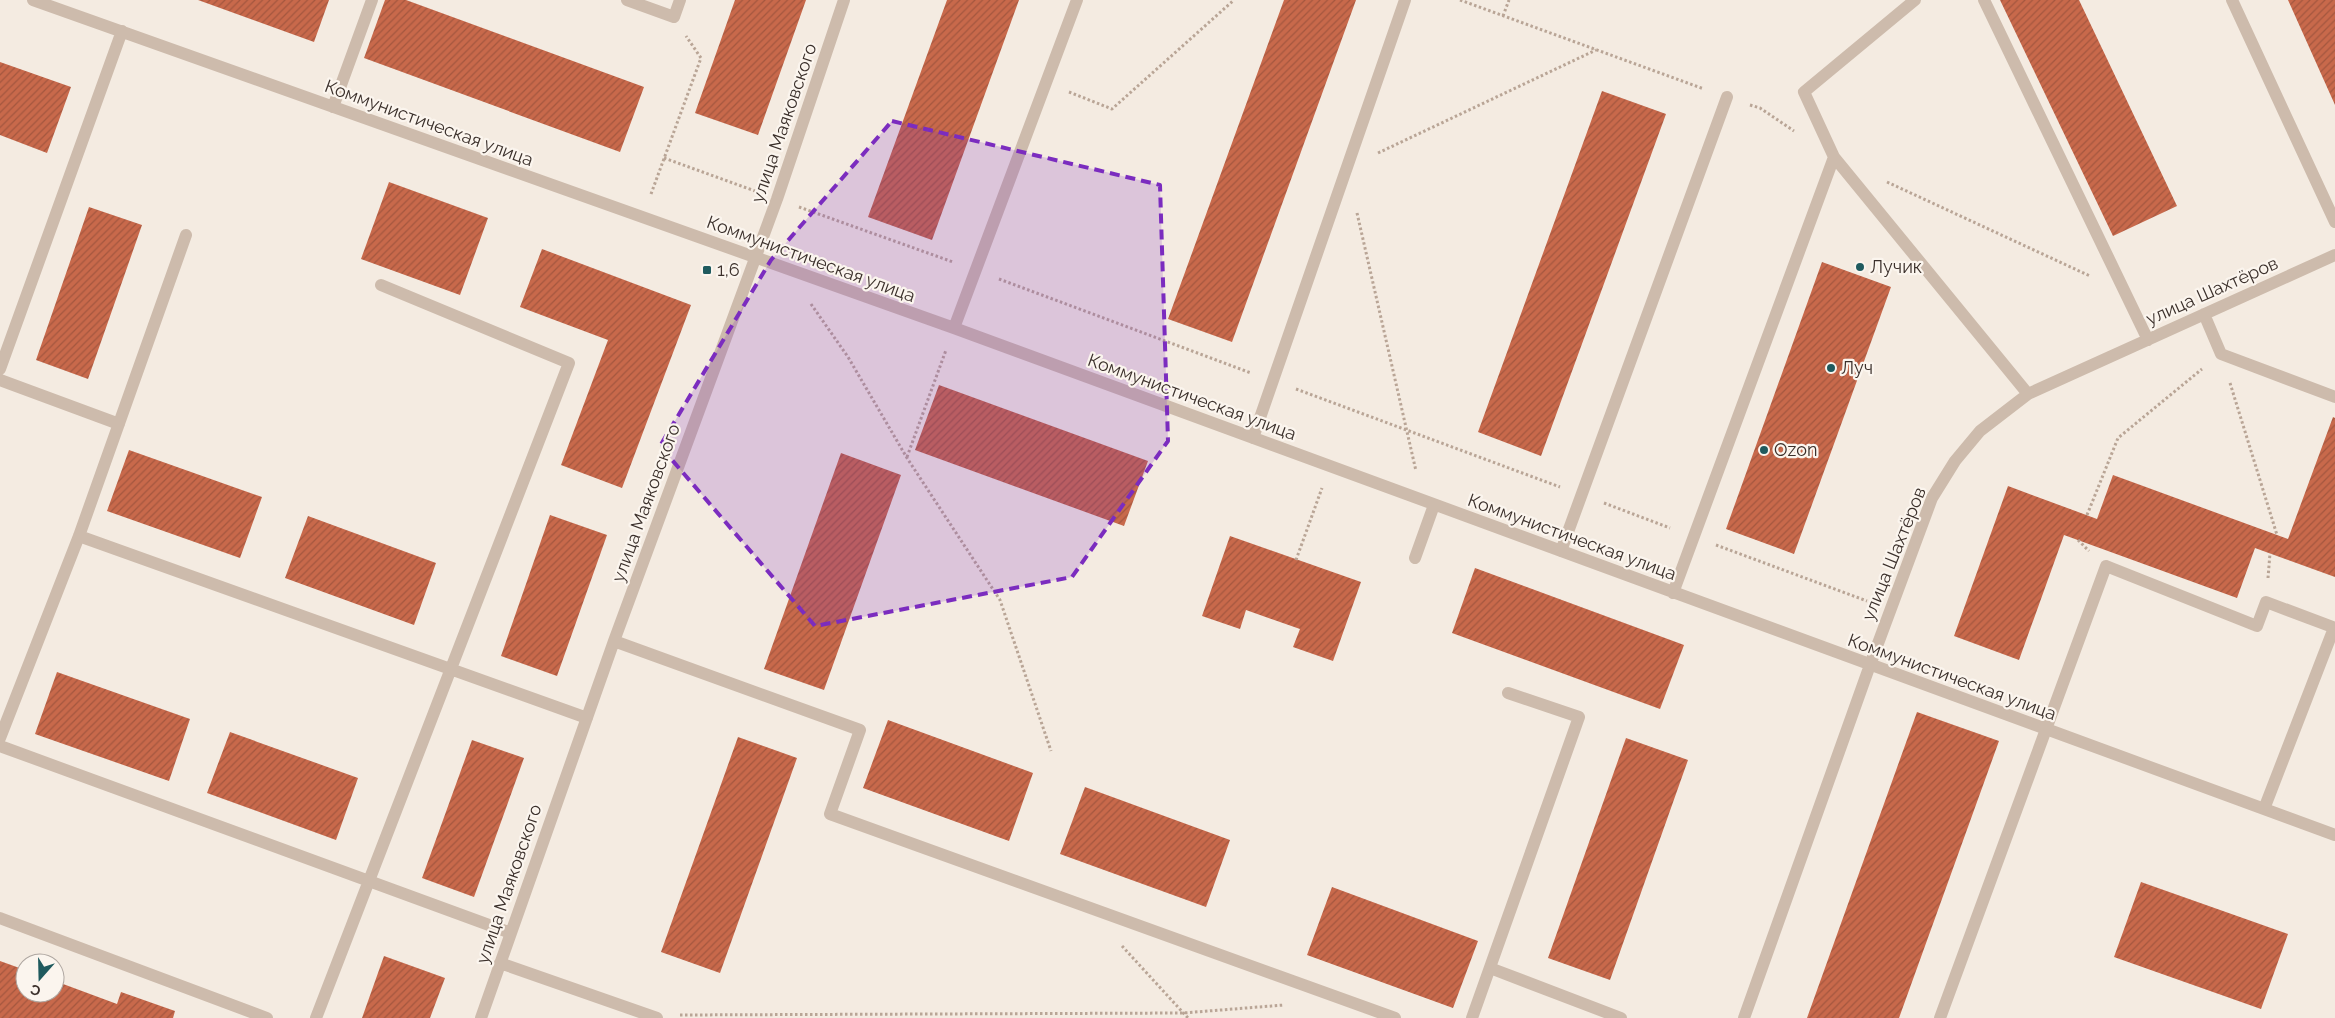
<svg xmlns="http://www.w3.org/2000/svg" width="2335" height="1018" viewBox="0 0 2335 1018" font-family="Raleway,sans-serif">
<defs>
<pattern id="building-hatch" width="6" height="6" patternUnits="userSpaceOnUse" patternTransform="scale(1.25)"><rect width="6" height="6" fill="#c8694b"/><path d="M-1 1l2-2M0 6l6-6M5 7l2-2" fill="none" stroke="#a4573f"/></pattern>
</defs>
<rect width="100%" height="100%" fill="#f4ebe1"/>
<path fill="url(#building-hatch)" d="M198,0H329L314,42Z
M385,0H406L644,87L620,152L364,58Z
M735,0H806L758,135L695,113Z
M947,0H1019L932,240L868,217Z
M1284,0H1356L1232,342L1168,319Z
M2000,0H2079L2177,206L2113,236Z
M2288,0H2335V105Z
M0,62L71,87L47,153L0,135Z
M1602,91L1666,114L1541,456L1478,432Z
M389,182L488,218L460,295L361,259Z
M89,207L142,225L88,379L36,360Z
M542,249L691,305L622,488L561,465L608,340L520,307Z
M1822,262L1891,287L1794,554L1726,529Z
M939,385L1148,461L1124,526L915,450Z
M2333,417L2335,418V577L2255,548L2237,598L2064,535L2019,660L1954,636L2008,486L2097,519L2113,475L2288,539Z
M129,450L262,497L240,558L107,511Z
M841,453L901,475L824,690L764,669Z
M550,515L607,535L557,676L501,656Z
M308,516L436,563L414,625L285,578Z
M1230,536L1361,582L1333,661L1293,647L1300,629L1246,610L1240,629L1202,616Z
M1475,568L1684,645L1660,709L1452,633Z
M57,672L190,719L169,781L35,734Z
M1917,712L1999,741L1899,1018H1807Z
M888,720L1033,773L1009,841L863,788Z
M230,732L358,778L336,840L207,793Z
M738,737L797,758L720,973L661,952Z
M1626,738L1688,760L1610,980L1548,958Z
M472,740L524,758L474,897L422,878Z
M1085,787L1230,840L1206,907L1060,854Z
M2141,882L2288,934L2261,1009L2114,957Z
M1332,887L1478,941L1453,1008L1307,955Z
M384,956L445,978L430,1018H362Z
M0,961L25,970V993H55V981L117,1004L121,992L175,1011L173,1018H0Z"/>
<g fill="none" stroke-linecap="round" stroke-linejoin="round">
<path stroke="#b9a596" stroke-width="3" stroke-dasharray="2.5 2.5" stroke-linecap="butt" d="M1460,0L1704,89
M1503,16L1509,0
M1069,92L1112,109L1234,0
M1750,105L1760,108L1794,131
M1378,153L1596,50
M664,158L755,191
M1887,182L2090,276
M651,194L701,58L686,36
M799,207L953,262
M1357,213L1416,471
M999,279L1251,373
M811,304L848,357L907,458L1000,600L1051,751
M2230,383L2277,535
M1296,389L1560,487
M907,457L946,350
M1604,503L1670,528
M2087,515L2118,438L2202,369
M2078,540L2089,551
M1716,545L1867,601
M1296,560L1322,488
M2268,578L2270,553
M1122,946L1188,1018
M680,1015L1183,1013L1284,1005"/>
<path stroke="#cdbbac" stroke-width="12" d="M33,0L954,328L2335,835
M627,0L674,17L680,0
M1984,0L2148,340
M2232,0L2335,222
M333,107L372,0
M1834,157L2028,394
M2204,314L2221,354L2335,397
M954,328L1077,0
M0,369L122,31
M0,380L119,424
M1253,438L1405,0
M79,536L587,718
M1561,551L1727,97
M1415,558L1434,505
M1673,593L1834,157L1804,92L1915,0
M614,641L860,730L830,814L1395,1018
M0,738L79,536L186,235
M0,746L511,933
M2264,809L2334,628
M0,918L267,1018
M500,963L657,1018
M1490,968L1621,1018
M316,1018L569,363L381,285
M481,1018L614,641L777,199L844,0
M1472,1018L1579,717L1508,693
M1744,1018L1870,665L1932,498L1955,461L1980,431L2028,394L2335,255
M1940,1018L2106,566L2257,626L2266,602L2335,628"/>
</g>
<path fill="#7b2cbf" fill-opacity="0.2" stroke="#7b2cbf" stroke-width="4" stroke-dasharray="10 6" stroke-linejoin="round" d="M892,121L1160,185L1168,441L1072,577L815,626L660,446L771,260Z"/>
<g fill="#1f5a5e" stroke="#fbf5ee" stroke-width="2">
<circle cx="1860" cy="267" r="5"/>
<rect x="702" y="265" width="10" height="10" rx="2.5"/>
<circle cx="1831" cy="368" r="5"/>
<circle cx="1764" cy="450" r="5"/>
</g>
<g text-anchor="middle" stroke-width="4.5" stroke-linejoin="round" paint-order="stroke">
<g font-size="18" fill="#3b302b" stroke="#fbf5ee">
<text transform="translate(429 123) rotate(20)" y="6">Коммунистическая улица</text>
<text transform="translate(784 123) rotate(-71)" y="6">улица Маяковского</text>
<text transform="translate(811 259) rotate(20)" y="6">Коммунистическая улица</text>
<text transform="translate(2212 291) rotate(-24)" y="6">улица Шахтёров</text>
<text transform="translate(1192 397) rotate(20)" y="6">Коммунистическая улица</text>
<text transform="translate(646 503) rotate(-70)" y="6">улица Маяковского</text>
<text transform="translate(1572 537) rotate(20)" y="6">Коммунистическая улица</text>
<text transform="translate(1894 554) rotate(-68)" y="6">улица Шахтёров</text>
<text transform="translate(1952 677) rotate(20)" y="6">Коммунистическая улица</text>
<text transform="translate(509 884) rotate(-71)" y="6">улица Маяковского</text>
</g>
<g font-size="18" fill="#3b302b" stroke="#fbf5ee" text-anchor="start">
<text x="1870" y="273">Лучик</text>
<text x="717" y="276">1,6</text>
<text x="1841" y="374">Луч</text>
<text x="1774" y="456">Ozon</text>
</g>
</g>
<g transform="translate(40 978) rotate(200)"><circle r="24" fill="#fbf5ee" stroke="#aea6a0"/>
<path d="M0-4L9 19L0 12L-9 19Z" fill="#1f5a5e"/>
<text y="-8" font-size="14" font-weight="bold" text-anchor="middle" fill="#3b302b">С</text>
</g>
</svg>
